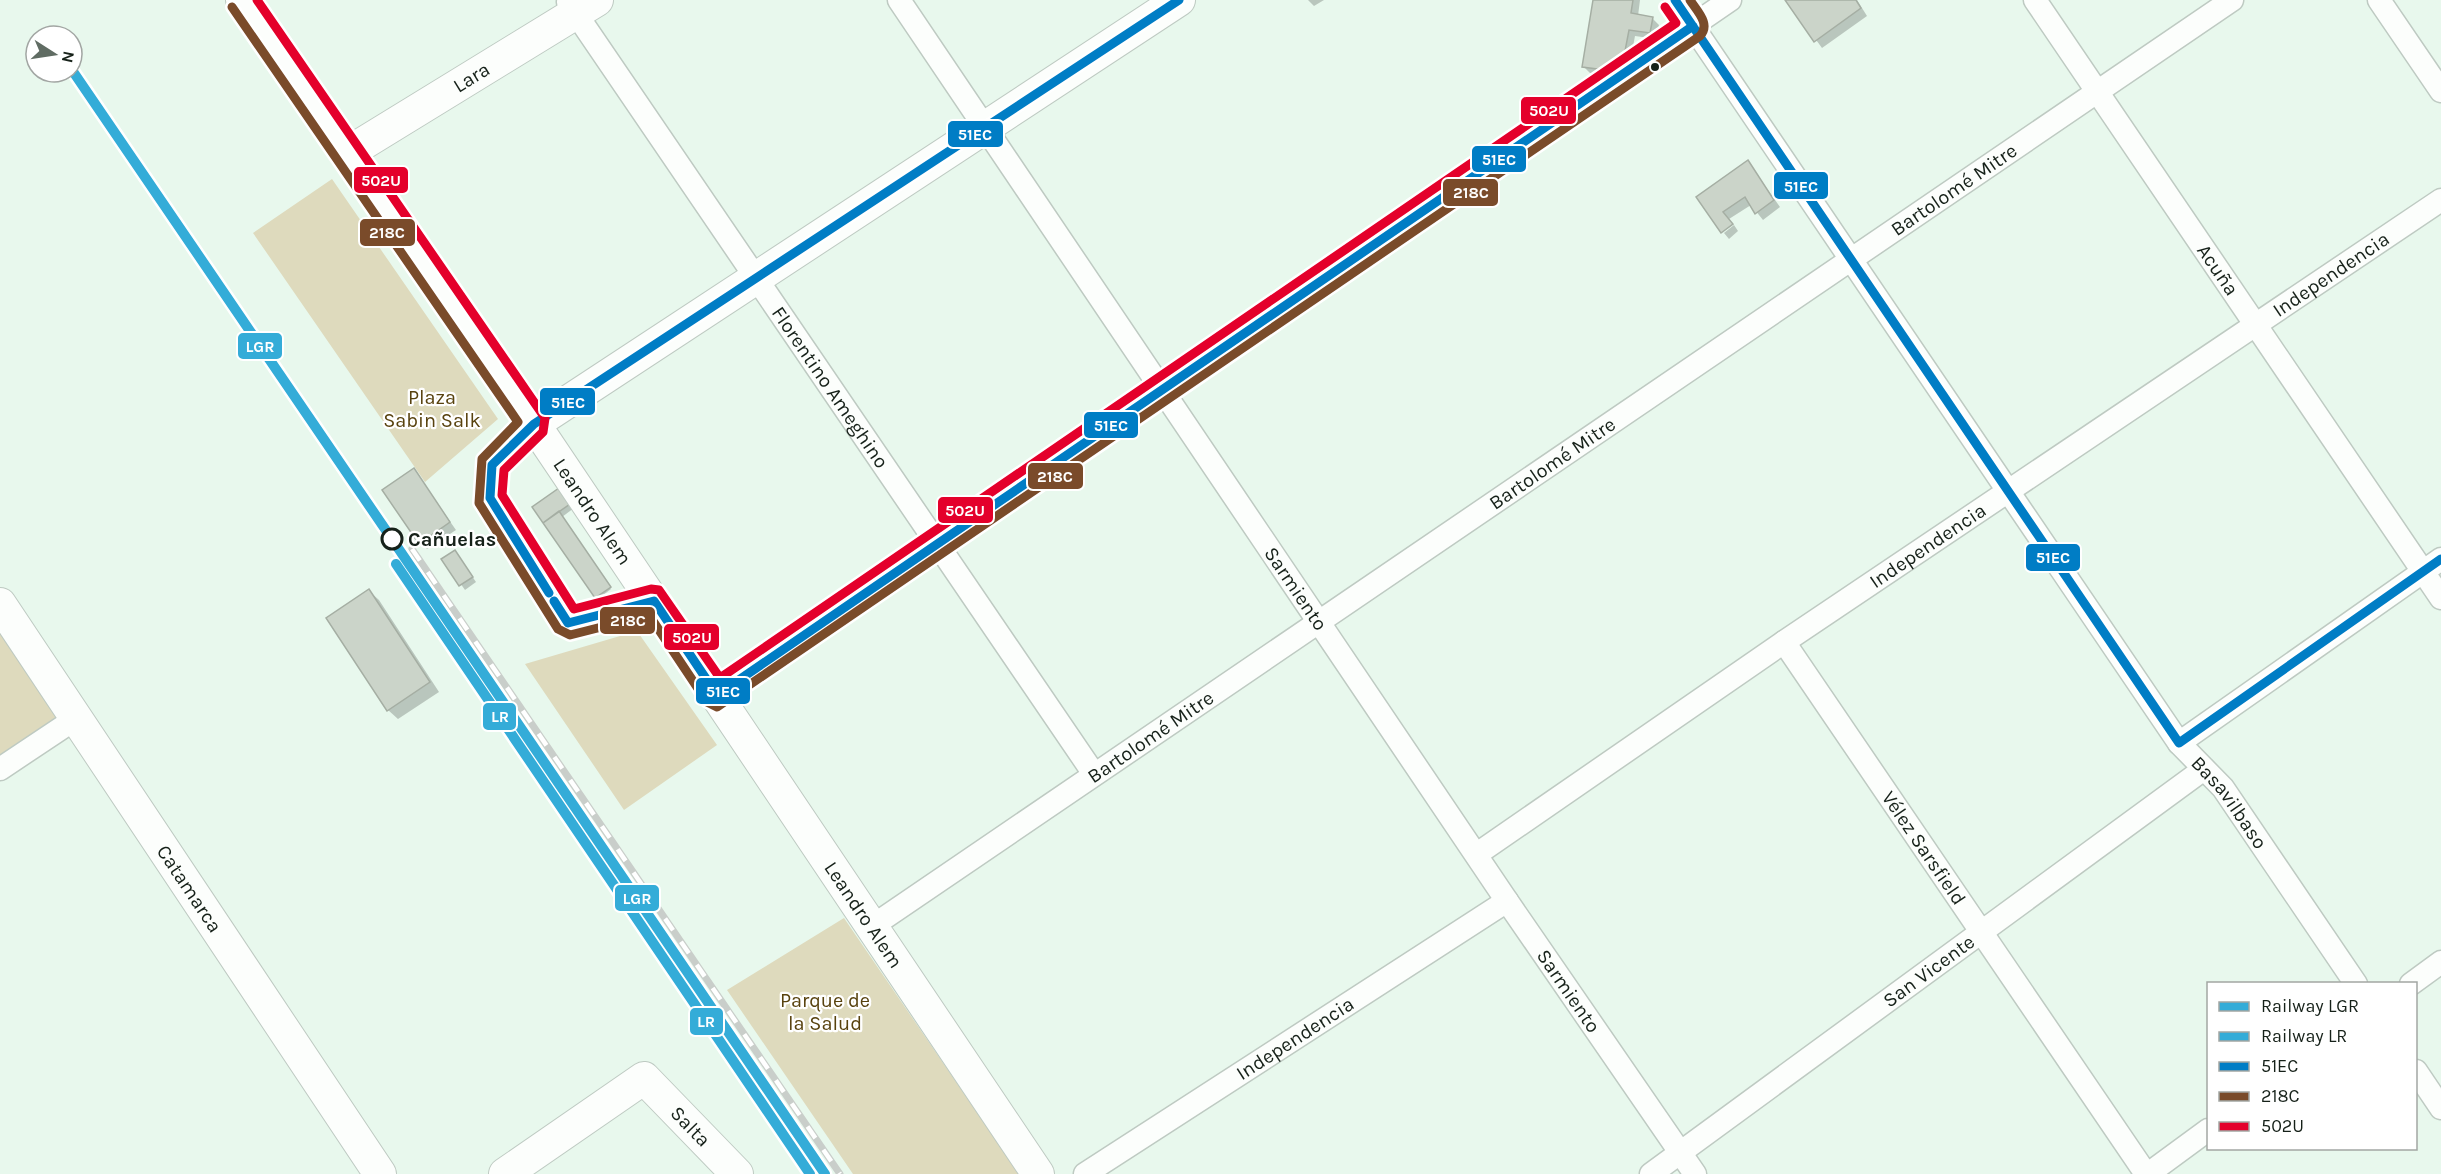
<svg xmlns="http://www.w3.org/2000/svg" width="2441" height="1174" viewBox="0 0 2441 1174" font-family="Karla,sans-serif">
<rect width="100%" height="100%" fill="#e8f8ed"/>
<path fill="#dedabd" d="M332,179L498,419L425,482L253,233Z
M0,604L78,717L0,763Z
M637,631L717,745L624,810L525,664Z
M844,918L1019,1174H853L727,990Z"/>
<path fill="#0003" d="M1308,0H1324L1314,6Z
M1594,0H1640L1638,16L1652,18L1659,25L1656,39L1635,36L1627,79L1590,73L1583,66Z
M1787,0H1857L1867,16L1822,48Z
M1748,162L1780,207L1763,220L1751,205L1729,219L1732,223L1698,197Z
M1734,225L1738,231L1729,239L1724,233Z
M414,470L456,530L427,549L420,543Z
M559,490L574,508L562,517L611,589L598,599L534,507Z
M459,557L476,582L465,590L444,560Z
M369,591L379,600L439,692L398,719L388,710Z"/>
<path fill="#cbd4c9" stroke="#a5aea3" stroke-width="1.5" d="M1593,0H1633L1631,13L1653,17L1650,33L1629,30L1621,72L1582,67Z
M1785,0H1856L1861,8L1814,42Z
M1748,160L1774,200L1755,214L1745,197L1723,212L1733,224L1721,233L1696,197Z
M414,468L450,522L419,544L382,490Z
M559,488L570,504L543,523L532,507Z
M559,511L611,587L595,598L543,523Z
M455,550L473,577L459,586L441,559Z
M369,589L430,682L387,711L326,618Z"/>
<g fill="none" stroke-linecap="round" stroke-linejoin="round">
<g stroke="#becac2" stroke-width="13">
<path id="lane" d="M531,427L492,465L490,498L568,623L650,602"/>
</g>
<g stroke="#becac2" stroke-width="25">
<g id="street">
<path id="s1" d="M899,0L1507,901L1695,1174"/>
<path id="s2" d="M1675,0L2179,743L2223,788L2356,984"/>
<path id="s3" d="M2035,0L2441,598"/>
<path d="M2379,0L2441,91"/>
<path id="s4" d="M568,2L1094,774"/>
<path id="s5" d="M1784,642L2146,1174"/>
<path d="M717,695L1730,0"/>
<path d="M2179,743L2441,559"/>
<path d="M0,769L78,717"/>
<path id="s6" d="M1477,854L1784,642L2441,200"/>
<path id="s7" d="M871,927L2232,0"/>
<path d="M2411,984L2441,962"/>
<path d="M2416,1071L2441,1108"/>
<path id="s8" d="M1085,1174L1507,901"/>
<path id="s9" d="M1651,1174L2204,769"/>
<path d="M2148,1174L2208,1130"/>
</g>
</g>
<g stroke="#becac2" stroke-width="34">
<g id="secondary">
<path id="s10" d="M242,0L534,424L1038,1174"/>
<path id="s11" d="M346,154L597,0"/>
<path d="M534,424L1179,0"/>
<path id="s12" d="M0,604L380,1174"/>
<path id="s13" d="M505,1174L644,1078L737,1174"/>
</g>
</g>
<use href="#lane" stroke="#fcfefc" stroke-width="10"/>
<use href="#street" stroke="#fcfefc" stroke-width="22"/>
<use href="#secondary" stroke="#fcfefc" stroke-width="32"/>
<g stroke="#c9ceca" stroke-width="7">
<path id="rail" d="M412,549L840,1174"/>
</g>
<use href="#rail" stroke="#fff" stroke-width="4.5" stroke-dasharray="14" stroke-linecap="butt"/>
<g stroke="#fff" stroke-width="14">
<path id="bus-1" d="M1675,0L2179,743
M549,593L490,498L492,465L534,424L1179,0
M554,601L568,623L654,601L717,695L1693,26
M2179,743L2441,559"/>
</g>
<g stroke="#fff" stroke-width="14">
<path id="bus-2" d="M232,7L518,422L482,459L479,503L558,629L570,635L649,615L707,702L717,707L1700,36C1711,24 1697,11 1690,0"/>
</g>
<g stroke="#fff" stroke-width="14">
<path id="bus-3" d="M257,0L545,418L543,432L504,470L502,495L574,609L651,589L659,590L720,678L1676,23L1665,7"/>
</g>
<use href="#bus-1" stroke="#007dc5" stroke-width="9"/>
<use href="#bus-2" stroke="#7a4b2a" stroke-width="9"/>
<use href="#bus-3" stroke="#e4002b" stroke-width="9"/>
<g stroke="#fff" stroke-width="15">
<path id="rail-1" d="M72,70L825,1174"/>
</g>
<g stroke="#fff" stroke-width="15">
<path id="rail-2" d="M396,564L810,1174"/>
</g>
<use href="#rail-1" stroke="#34acd8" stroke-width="10"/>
<use href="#rail-2" stroke="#34acd8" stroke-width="10"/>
</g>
<circle fill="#162119" stroke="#fff" stroke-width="2" cx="1655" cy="67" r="5"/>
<circle fill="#fff" stroke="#162119" stroke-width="3" cx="392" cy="539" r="10"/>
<g text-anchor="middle" stroke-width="4.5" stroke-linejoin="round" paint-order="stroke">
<g font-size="20" fill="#162119" stroke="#fff">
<text dy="7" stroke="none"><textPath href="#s11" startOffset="147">Lara</textPath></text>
<text dy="7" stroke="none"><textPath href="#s7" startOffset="1310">Bartolomé Mitre</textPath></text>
<text dy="7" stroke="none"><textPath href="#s3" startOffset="326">Acuña</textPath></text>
<text dy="7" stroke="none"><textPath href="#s6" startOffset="1032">Independencia</textPath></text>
<text dy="7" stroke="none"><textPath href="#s4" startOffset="466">Florentino Ameghino</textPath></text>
<text dy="7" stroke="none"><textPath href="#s7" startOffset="824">Bartolomé Mitre</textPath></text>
<text dy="7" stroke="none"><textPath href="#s10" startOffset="620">Leandro Alem</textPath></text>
<text dy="7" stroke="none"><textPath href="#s6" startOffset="546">Independencia</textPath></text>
<text dy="7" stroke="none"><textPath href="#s1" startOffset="710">Sarmiento</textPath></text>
<text dy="7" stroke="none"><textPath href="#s7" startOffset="338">Bartolomé Mitre</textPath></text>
<text dy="7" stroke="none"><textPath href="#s2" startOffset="976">Basavilbaso</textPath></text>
<text dy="7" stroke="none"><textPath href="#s5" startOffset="249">Vélez Sarsfield</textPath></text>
<text dy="7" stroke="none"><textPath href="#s12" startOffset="342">Catamarca</textPath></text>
<text dy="7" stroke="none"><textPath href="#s10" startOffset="1106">Leandro Alem</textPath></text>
<text dy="7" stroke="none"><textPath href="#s9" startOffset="344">San Vicente</textPath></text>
<text dy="7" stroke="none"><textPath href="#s1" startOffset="1196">Sarmiento</textPath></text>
<text dy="7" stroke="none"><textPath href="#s8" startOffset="250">Independencia</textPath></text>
<text dy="7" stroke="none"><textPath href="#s13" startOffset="236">Salta</textPath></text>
</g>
<g font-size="20" fill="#58420e" stroke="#fff">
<text x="432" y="404">Plaza<tspan x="432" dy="23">Sabin Salk</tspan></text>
<text x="825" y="1007">Parque de<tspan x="825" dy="23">la Salud</tspan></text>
</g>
<g font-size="20" font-weight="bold" fill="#162119" stroke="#fff" text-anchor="start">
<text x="408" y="546">Cañuelas</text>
</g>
</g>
<g stroke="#fff" stroke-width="2">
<rect x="1520" y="96" width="57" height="29" rx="6" fill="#e4002b"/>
<rect x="947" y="120" width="57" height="28" rx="6" fill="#007dc5"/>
<rect x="1471" y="145" width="56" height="28" rx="6" fill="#007dc5"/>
<rect x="353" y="166" width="56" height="28" rx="6" fill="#e4002b"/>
<rect x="1773" y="171" width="56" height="29" rx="6" fill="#007dc5"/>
<rect x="1442" y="178" width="57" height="29" rx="6" fill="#7a4b2a"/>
<rect x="359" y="218" width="57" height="29" rx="6" fill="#7a4b2a"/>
<rect x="237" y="332" width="46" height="28" rx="6" fill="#34acd8"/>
<rect x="539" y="387" width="57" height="29" rx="6" fill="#007dc5"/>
<rect x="1083" y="411" width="56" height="28" rx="6" fill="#007dc5"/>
<rect x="1027" y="462" width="57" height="28" rx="6" fill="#7a4b2a"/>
<rect x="937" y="496" width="57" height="28" rx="6" fill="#e4002b"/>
<rect x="2025" y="543" width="56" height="29" rx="6" fill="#007dc5"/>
<rect x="599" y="606" width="57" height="29" rx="6" fill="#7a4b2a"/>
<rect x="663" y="623" width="57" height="28" rx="6" fill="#e4002b"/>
<rect x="695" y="677" width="56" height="28" rx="6" fill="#007dc5"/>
<rect x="482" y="702" width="35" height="29" rx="6" fill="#34acd8"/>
<rect x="614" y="884" width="46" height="28" rx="6" fill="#34acd8"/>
<rect x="689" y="1007" width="35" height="29" rx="6" fill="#34acd8"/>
</g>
<g font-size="16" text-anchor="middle" font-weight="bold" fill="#fff">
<text x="1549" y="116">502U</text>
<text x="975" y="140">51EC</text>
<text x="1499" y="165">51EC</text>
<text x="381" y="186">502U</text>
<text x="1801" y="192">51EC</text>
<text x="1471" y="198">218C</text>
<text x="387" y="238">218C</text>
<text x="260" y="352">LGR</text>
<text x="568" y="408">51EC</text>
<text x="1111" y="431">51EC</text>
<text x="1055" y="482">218C</text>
<text x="965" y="516">502U</text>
<text x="2053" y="563">51EC</text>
<text x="628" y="626">218C</text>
<text x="692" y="643">502U</text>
<text x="723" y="697">51EC</text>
<text x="500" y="722">LR</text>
<text x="637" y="904">LGR</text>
<text x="706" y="1027">LR</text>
</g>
<rect x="2207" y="982" width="210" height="168" fill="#ffffff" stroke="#a2a6a3" stroke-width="1.5"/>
<rect x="2219" y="1002" width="30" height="9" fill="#34acd8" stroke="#a2a6a3" stroke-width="1.5"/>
<text x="2261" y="1012" font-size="18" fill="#162119">Railway LGR</text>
<rect x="2219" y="1032" width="30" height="9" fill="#34acd8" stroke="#a2a6a3" stroke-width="1.5"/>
<text x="2261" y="1042" font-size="18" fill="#162119">Railway LR</text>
<rect x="2219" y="1062" width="30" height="9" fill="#007dc5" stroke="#a2a6a3" stroke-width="1.5"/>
<text x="2261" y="1072" font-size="18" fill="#162119">51EC</text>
<rect x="2219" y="1092" width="30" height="9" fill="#7a4b2a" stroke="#a2a6a3" stroke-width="1.5"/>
<text x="2261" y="1102" font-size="18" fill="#162119">218C</text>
<rect x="2219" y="1122" width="30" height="9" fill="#e4002b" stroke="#a2a6a3" stroke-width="1.5"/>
<text x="2261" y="1132" font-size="18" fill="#162119">502U</text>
<g transform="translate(54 54) rotate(102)"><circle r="28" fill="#ffffff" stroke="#a2a6a3" stroke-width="1.5"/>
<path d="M0-4.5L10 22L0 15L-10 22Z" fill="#606c63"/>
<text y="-9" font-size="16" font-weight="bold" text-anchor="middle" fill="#162119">N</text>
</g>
</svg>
